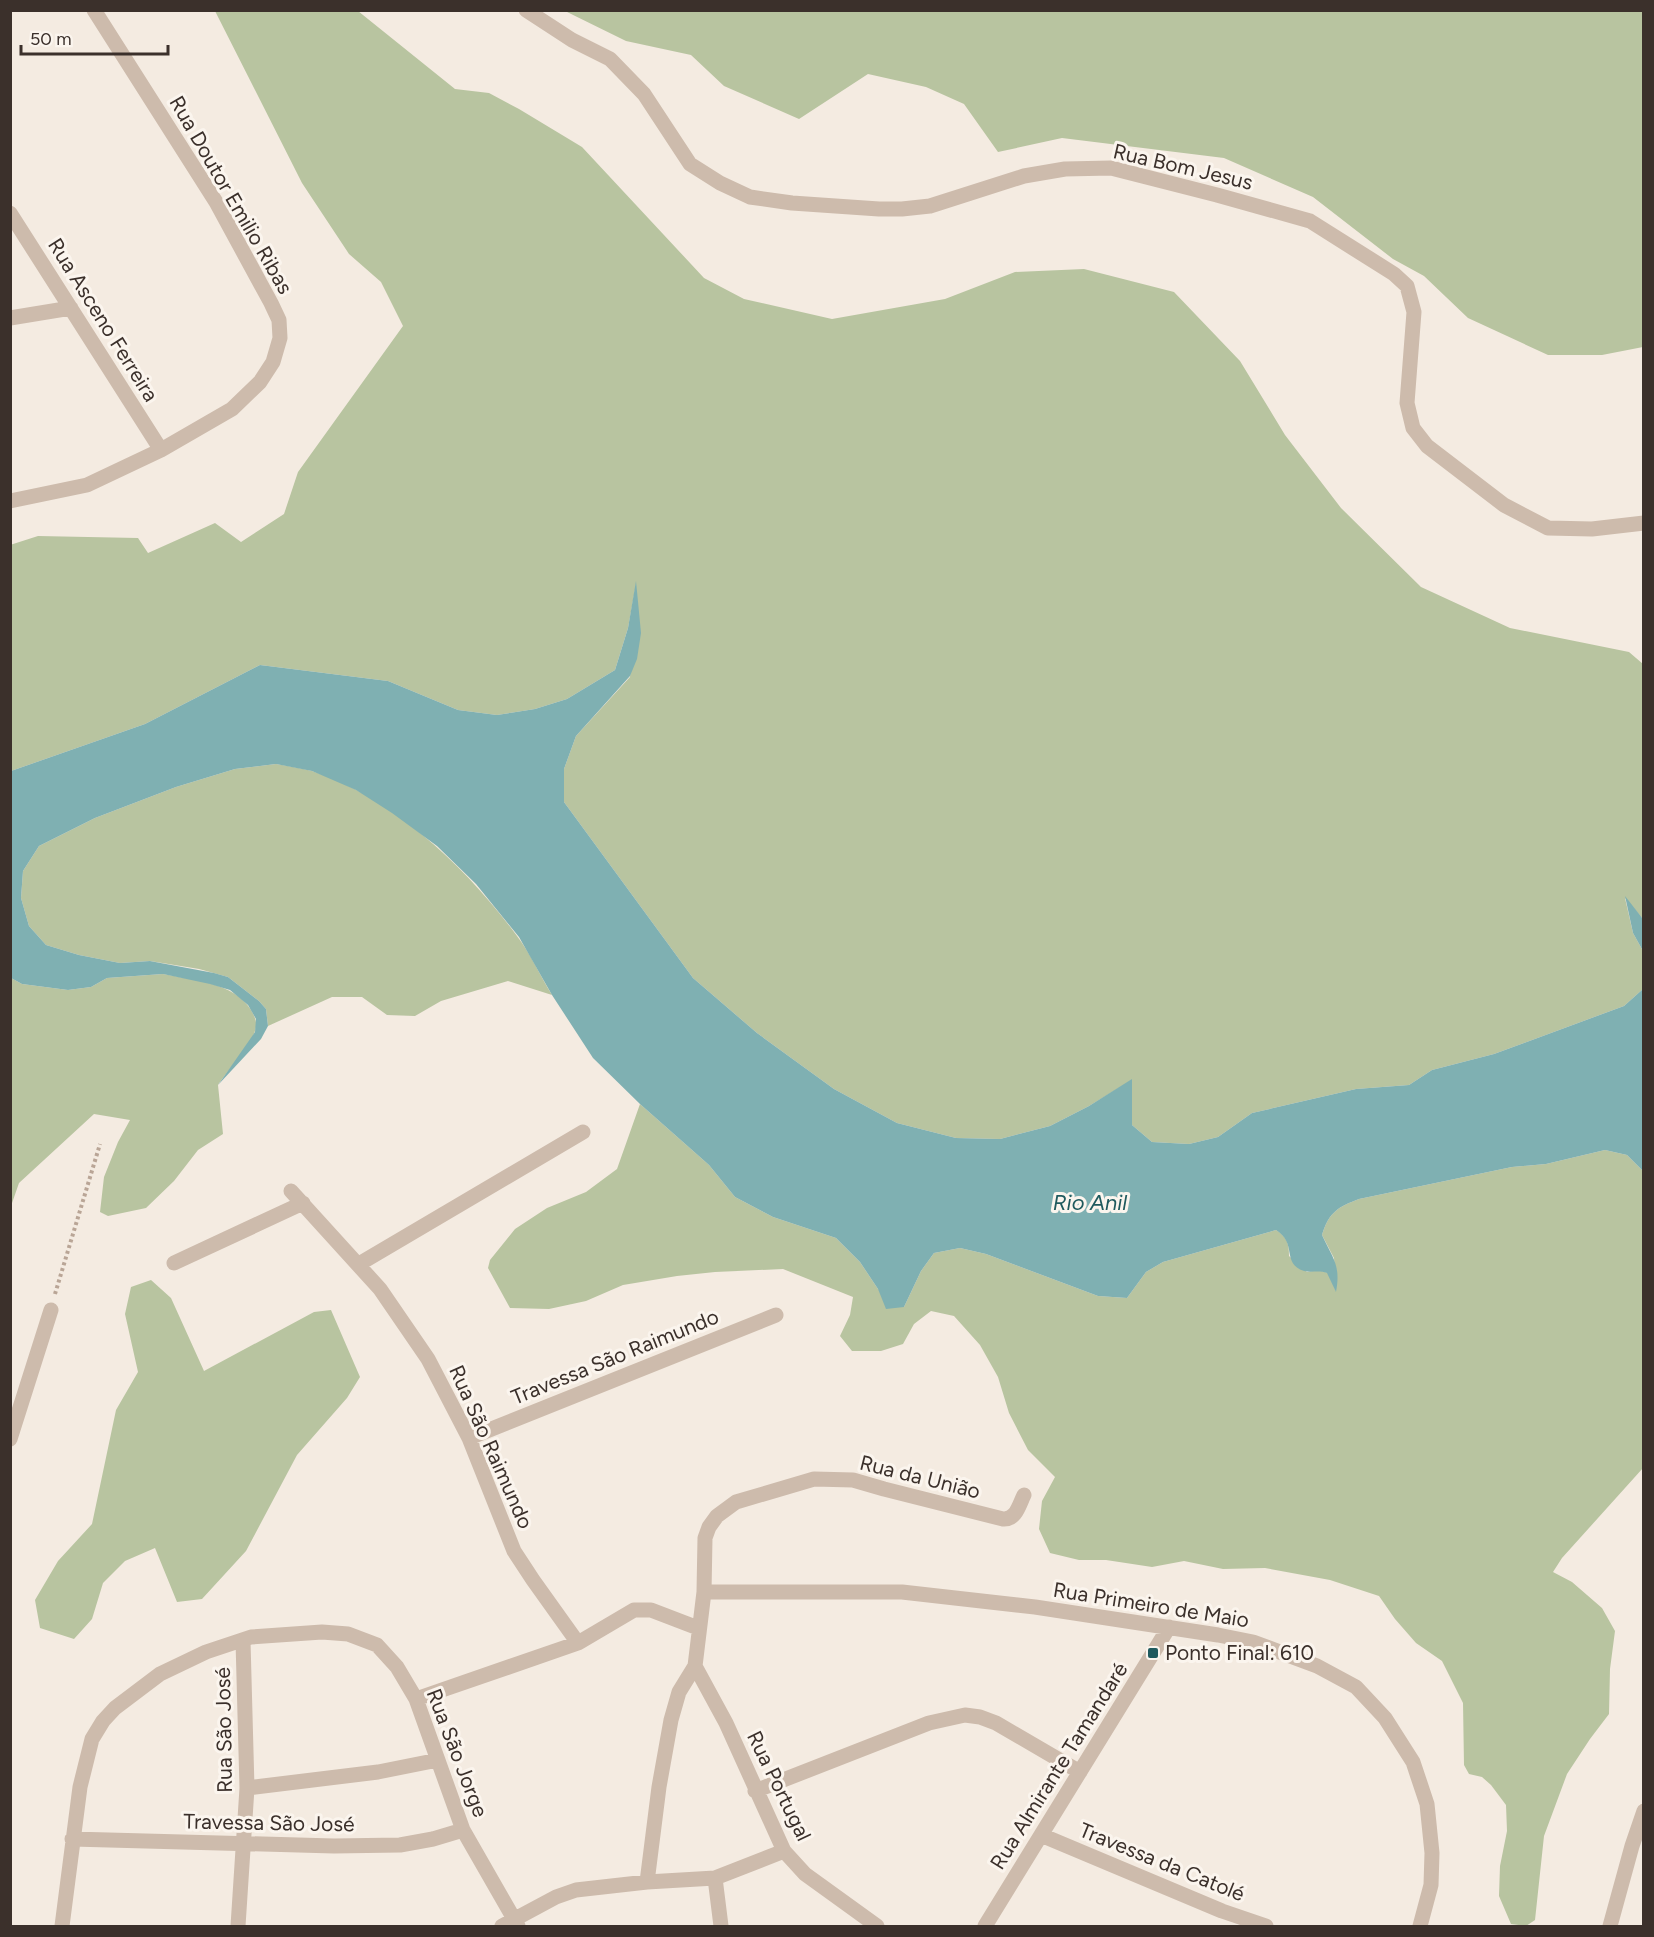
<svg xmlns="http://www.w3.org/2000/svg" width="1654" height="1937" viewBox="0 0 1654 1937" font-family="Figtree,sans-serif">
<rect width="100%" height="100%" fill="#f4ebe1"/>
<path fill="#b8c4a0" d="M215,11H358L455,89L489,93L519,109L582,147L704,278L744,299L832,319L945,299L1015,272L1084,269L1174,292L1240,361L1285,435L1341,508L1421,587L1510,628L1629,652L1643,664V919L1625,898L1633,933L1643,951V989L1624,1006L1494,1054L1432,1070L1409,1085L1356,1089L1252,1113L1218,1137L1189,1144L1152,1142L1132,1125V1080L1089,1106L1050,1126L1000,1139L956,1138L897,1123L834,1089L757,1033L693,978L564,802V769L576,736L630,677L636,584L628,628L615,670L567,699L535,709L497,715L458,710L388,681L260,665L145,724L11,771L10,545L38,536L138,538L148,553L215,523L241,542L284,514L298,472L403,326L381,282L349,254L302,183Z
M565,11H1643V347L1602,355H1548L1468,318L1424,276L1393,259L1313,197L1224,158L1062,138L998,152L964,104L926,87L868,74L799,119L724,86L691,55L626,41Z
M276,764C288,766 301,768 312,771C394,798 467,868 517,936C531,954 540,976 552,995L508,981L441,1001L415,1016L387,1015L362,997H332L268,1026L266,1009L259,1001L228,977L199,969L150,961L120,963L79,955L46,945L29,926L21,898L23,871L39,846L95,818L176,787L235,769Z
M163,974C192,980 234,982 251,1010C255,1017 258,1023 255,1031C252,1042 226,1073 218,1085L223,1134L198,1150L174,1181L146,1208L108,1216L100,1212L104,1177L118,1142L130,1120L94,1114L19,1183L11,1206V978L22,984L68,990L91,987L107,978Z
M640,1104L709,1165L735,1197L773,1217L836,1238L860,1262L878,1289L904,1307L921,1271L934,1253L960,1248L986,1254L1098,1296L1127,1298L1146,1272L1163,1262L1276,1230C1287,1237 1289,1243 1289,1256L1307,1272L1319,1270L1328,1273L1336,1291L1334,1258L1322,1235C1329,1212 1338,1207 1359,1199L1512,1167L1546,1164L1605,1150L1627,1155L1643,1171V1468L1562,1558L1553,1572L1572,1582L1602,1608L1615,1631L1610,1669L1609,1714L1590,1739L1567,1774L1544,1836L1535,1920L1526,1926L1511,1924L1499,1896L1500,1866L1507,1831L1506,1805L1491,1785L1482,1777L1469,1774L1464,1765L1463,1703L1442,1661L1416,1643L1395,1619L1379,1596L1330,1580L1265,1568L1223,1569L1184,1561L1152,1567L1106,1560H1079L1050,1553L1039,1529L1042,1501L1055,1477L1028,1450L1009,1413L998,1377L980,1345L954,1316L931,1311L914,1324L903,1344L881,1351H852L840,1336L850,1315L853,1297L783,1269L715,1272L677,1276L623,1285L586,1301L549,1309L510,1308L488,1268L490,1260L515,1229L547,1208L586,1192L617,1169Z
M151,1280L171,1298L204,1371L314,1312L331,1310L360,1377L347,1398L297,1455L246,1551L202,1599L177,1602L155,1548L125,1561L103,1583L92,1619L74,1639L40,1628L35,1600L58,1561L92,1524L116,1410L138,1372L125,1314L131,1287Z"/>
<path fill="#7fb0b2" d="M636,581L641,633L637,659L630,676L576,736L564,769V802L693,978L757,1033L834,1089L897,1123L956,1138L1000,1139L1050,1126L1089,1106L1132,1079V1125L1152,1142L1189,1144L1218,1137L1252,1113L1356,1089L1409,1085L1432,1070L1494,1054L1624,1006L1643,989V1171L1627,1155L1605,1150L1546,1164L1512,1167L1359,1199C1338,1207 1329,1212 1322,1235C1333,1259 1341,1265 1336,1292L1327,1273C1319,1270 1311,1273 1304,1271C1281,1263 1298,1244 1276,1230L1163,1262L1146,1272L1127,1298L1098,1296L986,1254L960,1248L934,1253L921,1271L904,1307L886,1309L878,1289L860,1262L836,1238L773,1217L735,1197L709,1165L640,1104L593,1058L552,995L519,937L476,884L437,846L392,813L356,790L312,771L276,764L235,769L176,787L95,818L39,846L23,871L21,898L29,926L46,945L79,955L120,963L150,961L214,973L228,977L259,1001L266,1009L268,1026L261,1039L218,1085L255,1032L256,1019L248,1005L230,990L210,984L163,974L107,978L91,987L68,990L22,984L11,978V771L145,724L260,665L388,681L458,710L497,715L535,709L567,699L615,670L628,628Z
M1625,896L1643,919V951L1633,933Z"/>
<g fill="none" stroke-linecap="round" stroke-linejoin="round">
<path stroke="#b9a596" stroke-width="4" stroke-dasharray="3 3" stroke-linecap="butt" d="M55,1294L100,1144"/>
<path stroke="#cdbbac" stroke-width="15" d="M526,10L572,40L610,59L644,94L690,164L720,183L750,197L792,203L879,209H902L930,206L1024,176L1065,169L1111,168L1217,195L1310,221L1394,274L1407,286L1414,312L1407,403L1413,428L1427,446L1504,505L1548,528L1592,529L1644,523
M10,213L161,450
M10,318L71,308
M10,501L87,485L161,450L232,409L260,382L273,362L280,338L279,320L271,303L216,202L94,10
M291,1191L380,1289L428,1359L469,1438L514,1551L533,1580L578,1643
M174,1263L303,1203
M359,1264L583,1132
M469,1438L776,1315
M10,1439L51,1310
M704,1592H902L1035,1607L1218,1635L1253,1642L1317,1666L1356,1687L1385,1718L1413,1762L1427,1804L1432,1853L1431,1885L1420,1926
M695,1666L726,1723L784,1851L805,1874L877,1926
M416,1699L578,1643L634,1610H651L698,1628
M247,1788L378,1772L438,1760
M755,1791L929,1723L965,1715L980,1717L996,1723L1080,1772
M1041,1835L1222,1911L1266,1926
M72,1839L334,1846L400,1845L433,1839L463,1830
M715,1878L721,1926
M647,1882L659,1787L671,1720L679,1692L695,1666L704,1592L705,1538L709,1527L717,1516L736,1502L814,1479L853,1480L884,1489L1003,1519C1016,1520 1019,1505 1024,1495
M62,1926L80,1787L92,1739L103,1721L115,1708L160,1674L206,1652L251,1637L322,1632L348,1634L377,1645L397,1667L416,1699L463,1830L518,1926
M238,1926L247,1788L243,1641
M502,1926L556,1897L576,1890L647,1882L715,1878L784,1851
M985,1926L1169,1627
M1610,1926L1632,1846L1644,1811"/>
</g>
<rect fill="#1f5a5e" stroke="#fbf5ee" stroke-width="2" x="1147" y="1647" width="12" height="12" rx="3"/>
<g text-anchor="middle" stroke-width="6" stroke-linejoin="round" paint-order="stroke">
<g font-size="21" fill="#3b302b" stroke="#fbf5ee">
<text transform="translate(1183 167) rotate(13)" y="7">Rua Bom Jesus</text>
<text transform="translate(231 195) rotate(60)" y="7">Rua Doutor Emilio Ribas</text>
<text transform="translate(103 320) rotate(58)" y="7">Rua Asceno Ferreira</text>
<text transform="translate(615 1357) rotate(-22)" y="7">Travessa São Raimundo</text>
<text transform="translate(491 1447) rotate(66)" y="7">Rua São Raimundo</text>
<text transform="translate(920 1477) rotate(14)" y="7">Rua da União</text>
<text transform="translate(1151 1605) rotate(9)" y="7">Rua Primeiro de Maio</text>
<text transform="translate(224 1730) rotate(-91)" y="7">Rua São José</text>
<text transform="translate(457 1753) rotate(69)" y="7">Rua São Jorge</text>
<text transform="translate(1059 1766) rotate(-58)" y="7">Rua Almirante Tamandaré</text>
<text transform="translate(779 1786) rotate(64)" y="7">Rua Portugal</text>
<text transform="translate(269 1823) rotate(1)" y="7">Travessa São José</text>
<text transform="translate(1162 1862) rotate(22)" y="7">Travessa da Catolé</text>
</g>
<g font-size="21" fill="#3b302b" stroke="#fbf5ee" text-anchor="start">
<text x="1165" y="1660">Ponto Final: 610</text>
</g>
<g font-size="22" font-style="italic" fill="#1f5a5e" stroke="#fbf5ee">
<text x="1090" y="1210">Rio Anil</text>
</g>
</g>
<rect width="1654" height="1937" fill="none" stroke="#3b302b" stroke-width="24"/>
<path d="M21 45v9h147v-9" fill="none" stroke="#3b302b" stroke-width="3"/>
<text x="30" y="45" font-size="18" fill="#3b302b" stroke="#fbf5ee" stroke-width="4.5" paint-order="stroke">50 m</text>
</svg>
